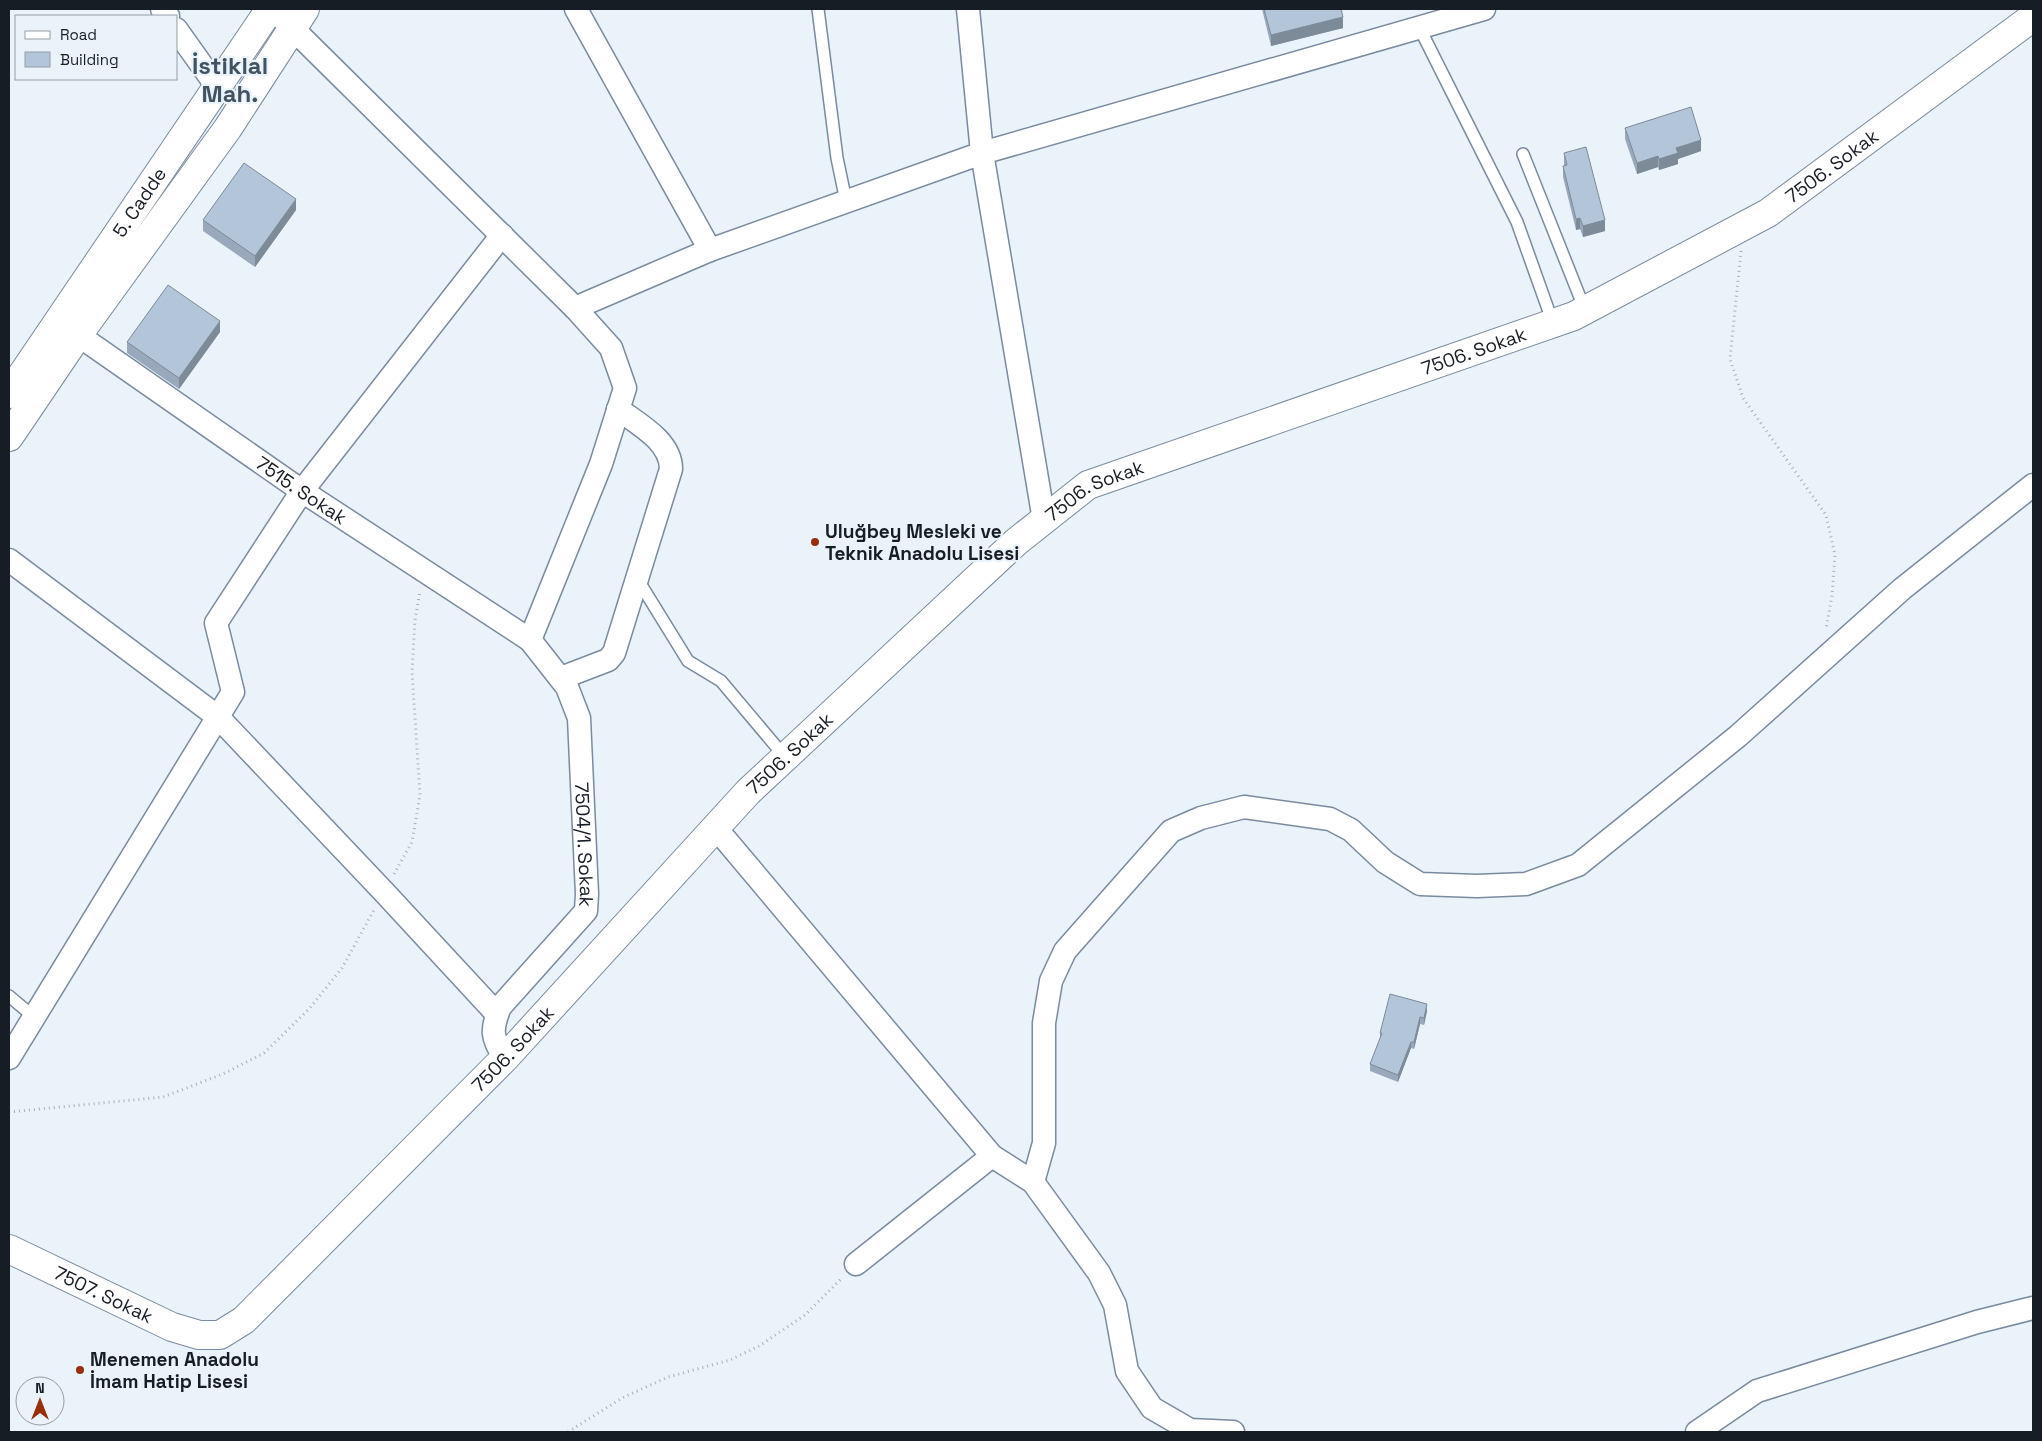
<svg xmlns="http://www.w3.org/2000/svg" width="2042" height="1441" viewBox="0 0 2042 1441" font-family="'Space Grotesk',sans-serif">
<rect width="100%" height="100%" fill="#eaf2fa"/>
<g fill="none" stroke-linecap="round" stroke-linejoin="round">
<g stroke="#798b9e" stroke-width="14">
<path id="service" d="M818,9L837,158L846,201
M1419,27L1517,222L1553,323
M1523,154L1585,310
M638,580L688,661L721,681L785,757
M9,996L34,1017"/>
</g>
<g stroke="#798b9e" stroke-width="25">
<g id="minor">
<path d="M162,9L168,16"/>
<path d="M273,9L575,308L611,348L625,388L601,464L530,640"/>
<path d="M576,9L710,250"/>
<path d="M968,9L982,153L1044,520"/>
<path d="M176,29L218,88"/>
<path d="M575,308L710,250L982,153L1484,9"/>
<path id="s1" d="M78,335L302,491L530,640L567,687L579,718L587,894L586,911L500,1007C491,1029 491,1038 505,1058"/>
<path d="M9,560L218,717L384,892L497,1014"/>
<path d="M561,678L608,660L614,653L671,469C671,441 638,424 618,409"/>
<path d="M715,827L992,1156L1033,1182L1099,1273L1115,1305L1127,1371L1152,1408L1190,1430L1233,1432"/>
<path d="M9,1058L233,692L216,623L302,491L502,235"/>
<path d="M1033,1182L1044,1143V1023L1051,981L1065,951L1171,831L1201,818L1244,807L1330,819L1351,830L1385,862L1420,884L1477,886L1526,884L1578,865L1738,736L1902,589L2033,485"/>
<path d="M856,1264L992,1156"/>
<path d="M1697,1432L1757,1391L1977,1322L2033,1308"/>
</g>
</g>
<g stroke="#798b9e" stroke-width="30">
<g id="tertiary">
<path id="s2" d="M9,394L270,9"/>
<path d="M9,437L78,335L228,128L305,9"/>
<path id="s3" d="M9,1249L172,1327L199,1335H220L244,1320L505,1058L748,792L1016,542L1088,485L1574,316L1768,213L2033,17"/>
</g>
</g>
<path stroke="#a9b1b8" stroke-width="3" stroke-dasharray="1 4" stroke-linecap="butt" d="M1741,251L1730,359L1743,398L1826,515L1835,555L1832,596L1826,629
M394,874L412,842L420,795L412,672L415,620L420,591
M9,1112L163,1097L223,1074L264,1053L309,1009L342,968L374,910
M568,1432L622,1398L668,1377L730,1360L759,1346L805,1315L842,1278"/>
<use href="#service" stroke="#fff" stroke-width="11"/>
<use href="#minor" stroke="#fff" stroke-width="22"/>
<use href="#tertiary" stroke="#fff" stroke-width="28"/>
</g>
<path fill="#99a9bb" d="M1262,9H1341L1343,28L1271,46Z
M1625,128L1701,151L1678,159V164L1659,170L1658,167L1637,174L1625,139Z
M1564,153L1605,231L1583,237L1580,229L1576,230L1563,177V166H1564Z
M296,210L255,267L203,231V220Z
M220,332L179,389L127,353V342Z
M1427,1011L1424,1025L1420,1024L1414,1049L1411,1048L1398,1082L1370,1071V1064L1380,1039V1033Z"/>
<path fill="#7d8a98" d="M1343,17V28L1271,46V35Z
M1701,140V151L1678,159V164L1659,170V159L1676,148Z
M1658,156V167L1637,174V163Z
M296,199V210L255,267V256Z
M1580,218V229L1576,230V219Z
M1605,220V231L1583,237V226Z
M220,321V332L179,389V378Z
M1427,1004V1011L1424,1025V1018Z
M1420,1017V1024L1414,1049V1042Z
M1411,1042V1048L1398,1082V1075Z"/>
<path fill="#b2c5d9" stroke="#7d8a98" d="M1264,9H1341L1343,17L1271,35Z
M1691,107L1701,140L1676,148L1678,153L1659,159L1658,156L1637,163L1625,128Z
M1586,147L1605,220L1583,226L1580,218L1576,219L1563,166L1567,165L1564,153Z
M244,163L296,199L255,256L203,220Z
M168,285L220,321L179,378L127,342Z
M1390,994L1427,1004L1424,1018L1420,1017L1414,1042H1411L1398,1075L1370,1064L1382,1033H1380Z"/>
<g fill="#97300a" stroke="#eaf2fa" stroke-width="2">
<circle cx="815" cy="542" r="5"/>
<circle cx="80" cy="1370" r="5"/>
</g>
<g text-anchor="middle" stroke-width="4.5" stroke-linejoin="round" paint-order="stroke">
<g font-size="19" fill="#161d24" stroke="#eaf2fa">
<text dy="7" stroke="none"><textPath href="#s3" startOffset="2260">7506. Sokak</textPath></text>
<text dy="7" stroke="none"><textPath href="#s2" startOffset="232">5. Cadde</textPath></text>
<text dy="7" stroke="none"><textPath href="#s3" startOffset="1855">7506. Sokak</textPath></text>
<text dy="7" stroke="none"><textPath href="#s1" startOffset="272">7515. Sokak</textPath></text>
<text dy="7" stroke="none"><textPath href="#s3" startOffset="1450">7506. Sokak</textPath></text>
<text dy="7" stroke="none"><textPath href="#s3" startOffset="1045">7506. Sokak</textPath></text>
<text dy="7" stroke="none"><textPath href="#s1" startOffset="765">7504/1. Sokak</textPath></text>
<text dy="7" stroke="none"><textPath href="#s3" startOffset="640">7506. Sokak</textPath></text>
<text dy="7" stroke="none"><textPath href="#s3" startOffset="105">7507. Sokak</textPath></text>
</g>
<g font-size="19" font-weight="bold" fill="#161d24" stroke="#eaf2fa" text-anchor="start">
<text x="825" y="538">Uluğbey Mesleki ve<tspan x="825" dy="22">Teknik Anadolu Lisesi</tspan></text>
<text x="90" y="1366">Menemen Anadolu<tspan x="90" dy="22">İmam Hatip Lisesi</tspan></text>
</g>
<g font-size="24" font-weight="bold" fill="#415263" stroke="#eaf2fa">
<text x="230" y="74">İstiklal<tspan x="230" dy="28">Mah.</tspan></text>
</g>
</g>
<rect width="2042" height="1441" fill="none" stroke="#161d24" stroke-width="20"/>
<rect x="15" y="15" width="162" height="65" fill="#eaf2fa" stroke="#959da4"/>
<rect x="25" y="31" width="25" height="8" fill="#ffffff" stroke="#959da4"/>
<text x="60" y="40" font-size="15" fill="#161d24">Road</text>
<rect x="25" y="52" width="25" height="15" fill="#b2c5d9" stroke="#959da4"/>
<text x="60" y="65" font-size="15" fill="#161d24">Building</text>
<g transform="translate(40 1401)"><circle r="24" fill="#eaf2fa" stroke="#959da4"/>
<path d="M0-4L9 19L0 12L-9 19Z" fill="#97300a"/>
<text y="-8" font-size="14" font-weight="bold" text-anchor="middle" fill="#161d24">N</text>
</g>
</svg>
